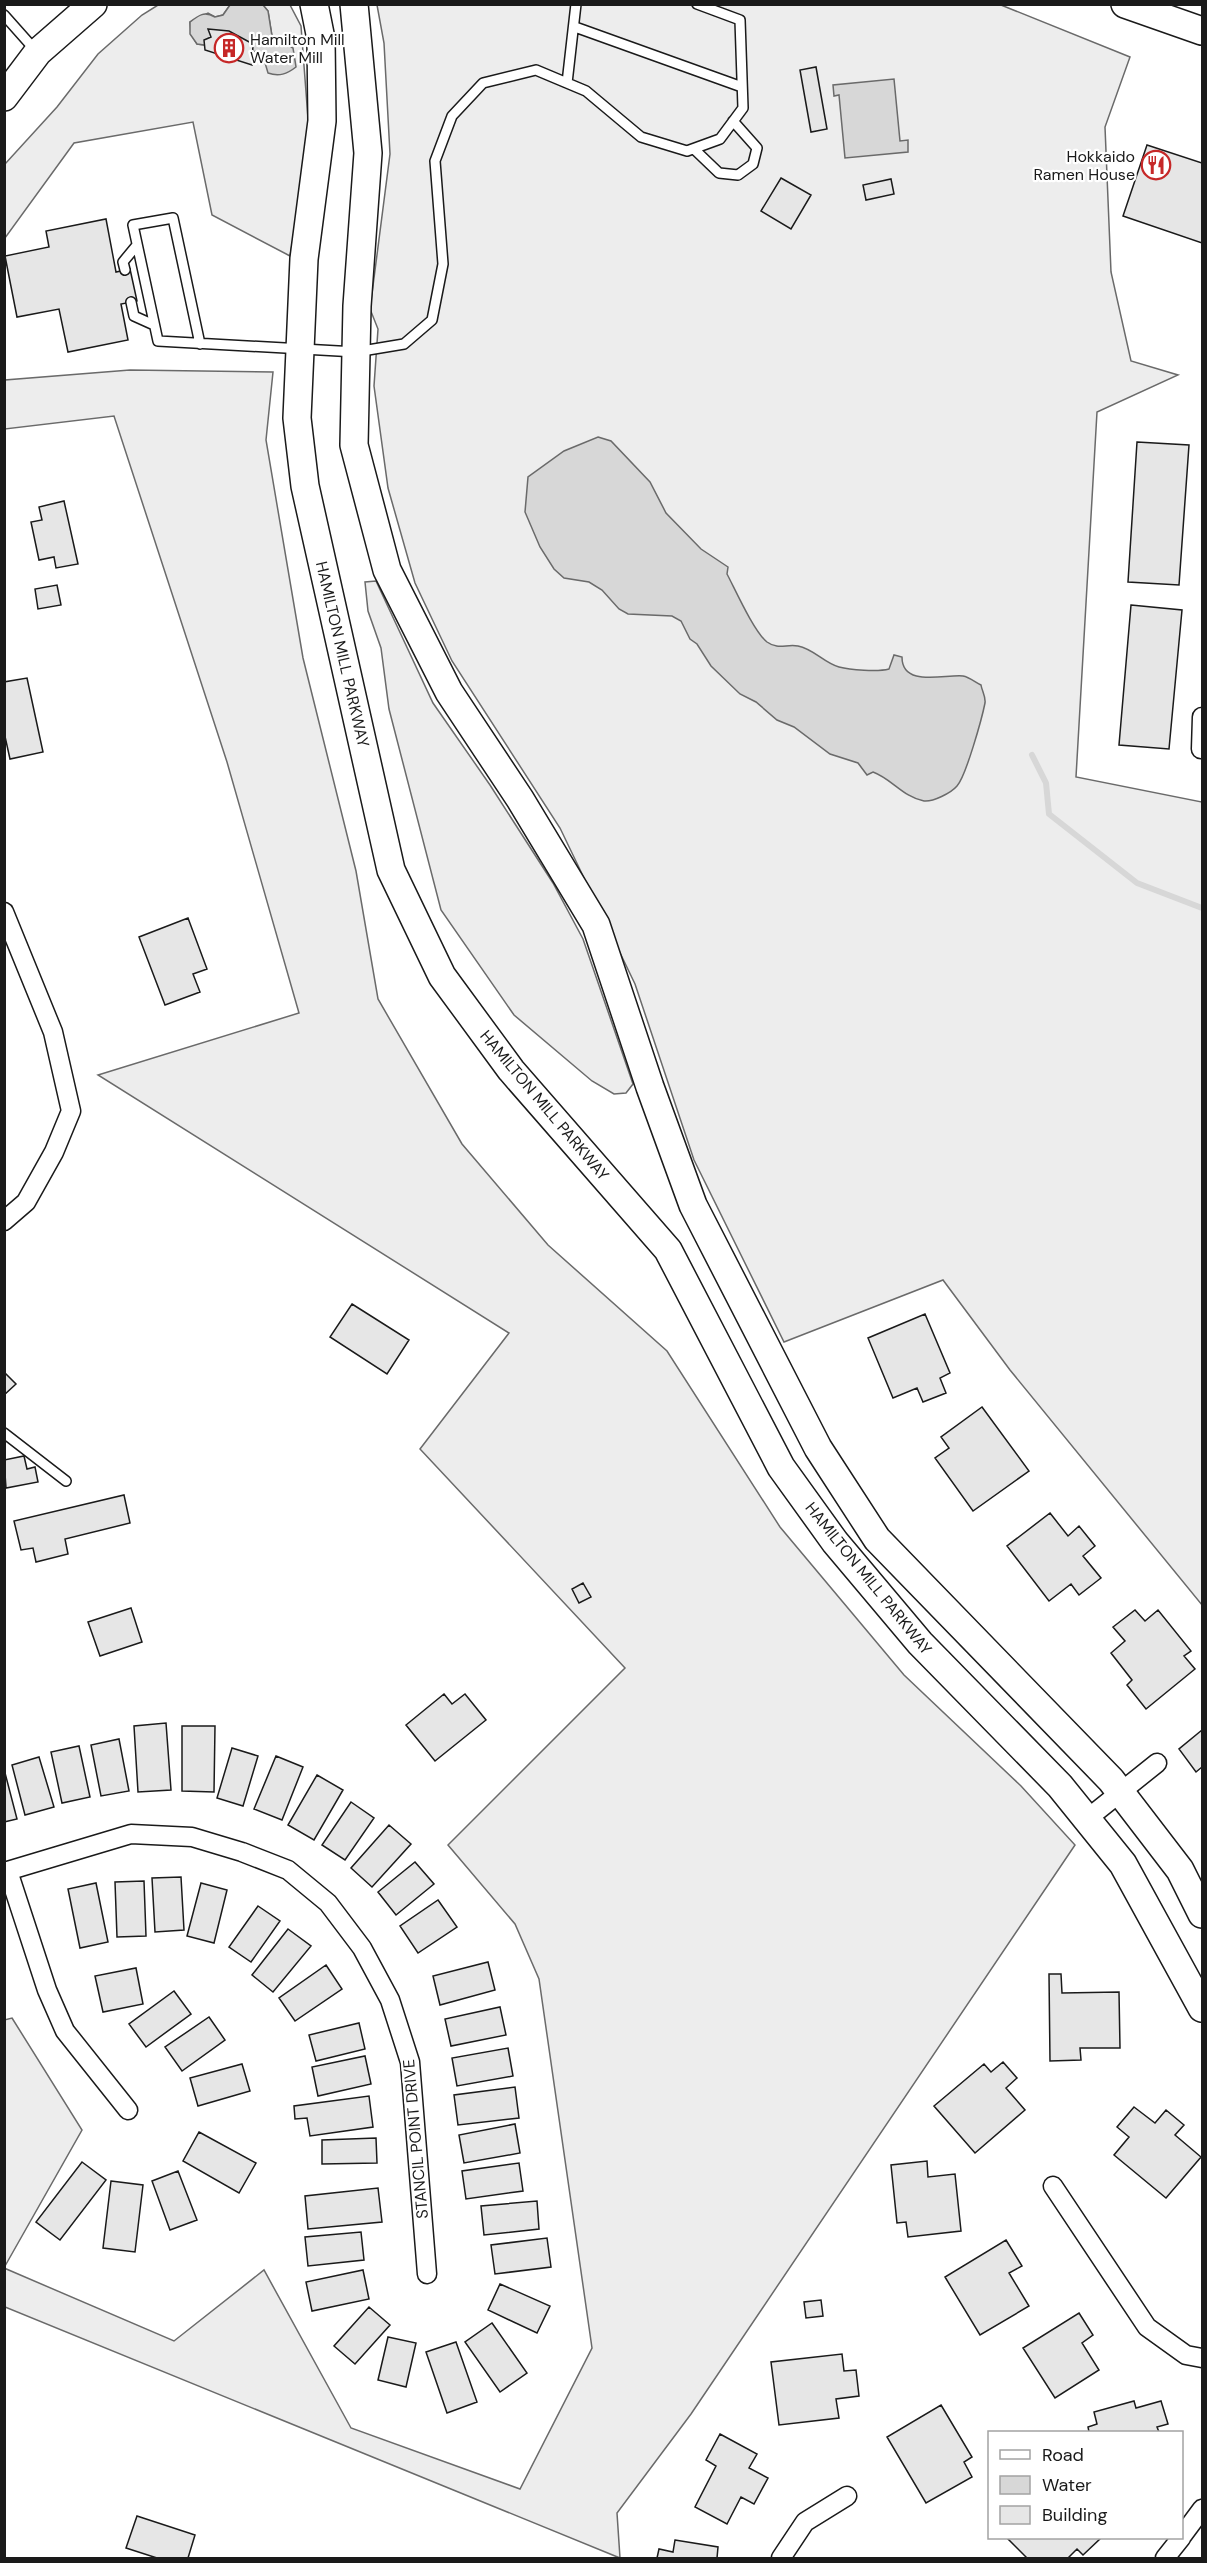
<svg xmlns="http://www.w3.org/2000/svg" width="1207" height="2563" viewBox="0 0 1207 2563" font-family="'DM Sans',sans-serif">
<rect width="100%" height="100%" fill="#fff"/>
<path fill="#ededed" stroke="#6a6a6a" stroke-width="1.5" d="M158,5H230L223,15L215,17L208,13L190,22L191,34L197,44L256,51L263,56L264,63L287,44L272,36L268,11L263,5H290L301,26L310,145L290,256L212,215L193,122L74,143L5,238V164L57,107L98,54L142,15Z
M377,5H1001L1130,57L1105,127L1111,272L1131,361L1178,375L1097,412L1076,777L1202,802V1605L1010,1370L943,1280L784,1342L694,1160L635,984L560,828L452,661L415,583L388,488L374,386L378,329L370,309L390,154L384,43Z
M130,370L273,372L266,440L303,658L356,871L378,999L462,1144L548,1245L667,1351L780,1527L904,1675L1021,1786L1075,1845L691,2414L617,2513L620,2558L5,2307L4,2268L174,2341L264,2270L351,2428L520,2489L592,2348L539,1979L515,1924L448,1845L625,1668L420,1449L509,1333L98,1075L299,1013L227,762L114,416L5,429V380Z
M376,581L433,703L490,785L553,883L583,939L633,1084L626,1093L614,1094L592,1081L514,1015L441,910L389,709L381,648L368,611L365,582Z
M12,2018L82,2130L5,2266L4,2020Z"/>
<path fill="#d7d7d7" stroke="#6a6a6a" stroke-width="1.5" d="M230,5H263L268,11L272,36L293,48L296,67C287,74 279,77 268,73L263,56L256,51L240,56L226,48L197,44L190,34V22C199,15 204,11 215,17L223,15Z
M894,79L900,141L908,140V152L845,158L839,95L834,96L833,85Z
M598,437L611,441L650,482L666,513L701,549L728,567L727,574C735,589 754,632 767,642C778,650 786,644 798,646C814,649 824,663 839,667C850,670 878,672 889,669L894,655L902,657C902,688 945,674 963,676C969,677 975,682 981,685C982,691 986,697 985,703C982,718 966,776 957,786C951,793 933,802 924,801C903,797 892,779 873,772L867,775L858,763L830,754L794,727L777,720L756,702L740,694L711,666L697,644L690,639L681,621L672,616L628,614L619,609L602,590L589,582L564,578L554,569L540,547L525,512L528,477L564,451Z"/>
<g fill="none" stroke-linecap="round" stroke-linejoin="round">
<path stroke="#d7d7d7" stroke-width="6" d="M1032,755L1046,783L1049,814L1137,883L1202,908"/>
</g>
<path fill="#e6e6e6" stroke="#1a1a1a" stroke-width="1.5" d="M208,29L229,31L253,44L252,65L205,50L204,40L211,37Z
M816,67L827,129L811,132L800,70Z
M1147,145L1202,163V243L1123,216Z
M781,178L811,195L791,229L761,211Z
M891,179L894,194L866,200L863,185Z
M106,219L116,272L130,269L137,301L121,304L128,340L68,352L59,309L17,317L5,256L49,247L46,231Z
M1137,442L1189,445L1179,585L1128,582Z
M64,501L78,564L56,568L54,557L39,560L31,522L42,520L39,507Z
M57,585L61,605L38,609L35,589Z
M1131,605L1182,610L1169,749L1119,745Z
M27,678L43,752L10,759L4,732V682Z
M188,918L207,969L193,974L200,992L165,1005L139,937Z
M352,1304L409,1340L387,1374L330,1337Z
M925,1314L950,1373L940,1378L946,1393L923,1402L917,1388L893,1398L868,1338Z
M4,1372L16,1384L4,1395Z
M982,1407L1029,1471L973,1511L935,1458L949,1448L941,1437Z
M24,1456L27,1469L35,1467L38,1482L6,1488L4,1460Z
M124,1495L130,1523L65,1539L68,1554L36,1562L33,1548L21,1550L14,1521Z
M1050,1513L1068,1536L1079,1526L1095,1546L1083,1556L1101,1578L1079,1595L1071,1584L1049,1601L1007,1546Z
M583,1583L591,1597L579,1603L572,1589Z
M131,1608L142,1642L100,1656L88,1622Z
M1135,1610L1145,1621L1158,1610L1191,1651L1184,1656L1195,1669L1146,1709L1127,1685L1132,1680L1111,1653L1125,1641L1113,1627Z
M444,1694L452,1704L465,1694L486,1720L435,1761L406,1725Z
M166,1723L171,1790L138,1792L134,1726Z
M182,1726H215L214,1792L182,1791Z
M1202,1730V1767L1196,1772L1179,1749Z
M119,1739L129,1791L101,1796L91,1745Z
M79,1746L90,1797L62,1803L51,1752Z
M232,1748L258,1756L243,1806L217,1798Z
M276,1756L303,1767L282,1820L254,1809Z
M39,1757L54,1807L25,1815L12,1765Z
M4,1769L17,1819L4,1822Z
M317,1775L343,1790L314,1840L288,1825Z
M351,1802L374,1818L345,1860L322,1845Z
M389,1825L411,1844L372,1887L351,1868Z
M415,1862L434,1884L396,1915L378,1892Z
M181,1877L184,1930L155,1932L152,1878Z
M144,1881L146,1936L117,1937L115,1882Z
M96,1883L108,1942L80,1948L68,1889Z
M201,1883L227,1890L214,1943L187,1936Z
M438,1900L457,1927L418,1953L400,1926Z
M258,1906L280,1921L251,1962L229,1947Z
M288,1929L311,1946L273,1992L252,1975Z
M488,1962L495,1990L440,2005L433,1976Z
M326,1965L342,1989L295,2021L279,1998Z
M136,1968L143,2004L103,2012L95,1976Z
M1049,1974H1061L1062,1993L1119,1992L1120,2048H1080L1081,2060L1050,2061Z
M174,1991L191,2014L146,2047L129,2024Z
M500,2007L506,2035L451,2046L445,2019Z
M209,2017L225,2040L182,2071L165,2047Z
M359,2023L365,2049L316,2061L309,2035Z
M508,2048L513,2076L457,2086L452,2058Z
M365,2056L371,2084L318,2096L312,2067Z
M1003,2062L1017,2078L1006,2088L1025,2110L975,2153L934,2106L984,2064L991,2072Z
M242,2064L250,2091L198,2106L190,2078Z
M515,2087L519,2118L458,2125L454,2095Z
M369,2096L373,2127L310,2136L307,2118L295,2119L294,2106Z
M1134,2107L1155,2123L1166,2110L1184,2125L1175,2135L1201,2157L1166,2198L1114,2155L1129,2137L1117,2127Z
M515,2124L520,2153L464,2163L459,2135Z
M199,2132L256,2163L239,2193L183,2161Z
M376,2138L377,2163L322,2164V2140Z
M927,2161L928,2177L955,2174L961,2231L908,2237L906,2222L897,2223L891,2165Z
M82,2162L106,2180L60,2240L36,2222Z
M519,2163L523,2191L466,2199L462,2171Z
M178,2171L197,2220L170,2230L152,2181Z
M111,2181L143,2185L135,2252L103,2248Z
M378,2188L382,2222L308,2229L305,2196Z
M537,2201L539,2229L484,2235L481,2206Z
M361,2232L364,2260L308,2266L305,2237Z
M547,2238L551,2267L495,2274L491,2245Z
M1006,2240L1022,2266L1009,2273L1029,2306L980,2335L945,2277Z
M363,2270L369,2299L312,2311L306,2282Z
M500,2284L550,2306L537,2333L488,2310Z
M821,2300L823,2316L806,2318L804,2302Z
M369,2307L390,2325L355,2364L334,2346Z
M1079,2313L1093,2335L1082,2343L1099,2370L1055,2398L1023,2348Z
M492,2323L527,2373L500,2392L465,2342Z
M388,2337L416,2343L406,2387L378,2380Z
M456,2342L477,2402L447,2413L426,2352Z
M842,2354L844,2371L856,2370L859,2396L836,2399L839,2418L779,2425L771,2362Z
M1134,2401L1136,2408L1161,2401L1168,2424L1157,2427L1159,2432H1089L1088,2427L1097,2424L1094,2412Z
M941,2405L972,2457L964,2462L972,2477L926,2503L887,2437Z
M720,2434L757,2454L749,2468L768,2478L754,2504L741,2497L727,2524L695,2507L716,2466L706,2460Z
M137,2516L195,2535L188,2558H157L126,2548Z
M1007,2538H1101L1083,2555L1077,2549L1068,2558H1027Z
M675,2540L718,2547L717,2558H657L659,2549L673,2552Z"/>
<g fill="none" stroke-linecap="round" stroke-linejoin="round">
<g stroke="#1a1a1a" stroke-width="12">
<path id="lane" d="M4,15L36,51
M575,27L742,87
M567,83L576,4
M694,149L719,173L738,175L753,164L757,148L733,121
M125,270L123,262L137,245
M131,302L134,316L154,325
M200,344L173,218L133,225L158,341L356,352L404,344L432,320L443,264L435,161L452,116L483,83L536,70L586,91L641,137L687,151L720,139L743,108L740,20L697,4
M4,1433L66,1481"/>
</g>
<g stroke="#1a1a1a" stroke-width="21">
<path id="street" d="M1201,749L1202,717
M4,912L53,1032L71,1111L54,1152L26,1202L4,1221
M1087,1819L1157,1763
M8,1871L47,1990L65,2031L128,2110
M4,1872L131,1834L192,1837L242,1852L288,1870L328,1903L362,1948L390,2000L410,2062L427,2274
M1053,2186L1147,2327L1186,2355L1202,2358
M1182,2536L1202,2509
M781,2558L805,2522L847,2496
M1165,2558L1181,2538"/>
</g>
<g stroke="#1a1a1a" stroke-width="30">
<path id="secondary" d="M314,4L321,39L322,121L304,259L297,418L305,486L391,870L442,976L511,1070L668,1250L781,1467L835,1542L920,1643L1060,1786L1123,1864L1202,2008
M354,4L368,153L357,306L354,445L387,570L449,692L520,799L596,925L650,1087L693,1205L818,1448L877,1539L1111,1780L1180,1870L1202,1914
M1125,4L1202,31
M4,97L38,52L93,4"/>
</g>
<use href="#lane" stroke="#fff" stroke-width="9"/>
<use href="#street" stroke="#fff" stroke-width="18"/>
<use href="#secondary" stroke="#fff" stroke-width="27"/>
</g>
<defs>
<g id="building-ring" transform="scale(1.5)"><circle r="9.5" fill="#fff" stroke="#c62828" stroke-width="1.5"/><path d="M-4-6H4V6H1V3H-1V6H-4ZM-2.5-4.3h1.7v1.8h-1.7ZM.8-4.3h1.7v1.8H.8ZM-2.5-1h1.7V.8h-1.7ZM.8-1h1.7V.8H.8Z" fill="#c62828"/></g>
<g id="restaurant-ring" transform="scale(1.5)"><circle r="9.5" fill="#fff" stroke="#c62828" stroke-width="1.5"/><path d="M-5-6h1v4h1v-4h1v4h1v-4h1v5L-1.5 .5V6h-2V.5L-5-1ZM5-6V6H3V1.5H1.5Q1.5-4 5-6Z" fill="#c62828"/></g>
</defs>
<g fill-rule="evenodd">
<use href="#building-ring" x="229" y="48"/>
<use href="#restaurant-ring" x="1156" y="165"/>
</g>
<g text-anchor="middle" stroke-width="4.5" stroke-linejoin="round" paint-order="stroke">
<g font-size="16" fill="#1a1a1a" stroke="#fff" text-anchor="start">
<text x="250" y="45">Hamilton Mill<tspan x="250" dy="18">Water Mill</tspan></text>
<text x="1135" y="162" text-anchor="end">Hokkaido<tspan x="1135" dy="18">Ramen House</tspan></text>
</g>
<g font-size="16" fill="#1a1a1a" stroke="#fff">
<text transform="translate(343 654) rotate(77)" y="6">HAMILTON MILL PARKWAY</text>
<text transform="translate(545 1105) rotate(50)" y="6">HAMILTON MILL PARKWAY</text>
<text transform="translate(869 1578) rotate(51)" y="6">HAMILTON MILL PARKWAY</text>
<text transform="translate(415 2139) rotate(-95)" y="6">STANCIL POINT DRIVE</text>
</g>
</g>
<rect width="1207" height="2563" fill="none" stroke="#1a1a1a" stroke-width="12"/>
<rect x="988" y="2431" width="195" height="108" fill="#ffffff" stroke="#a3a3a3" stroke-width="1.5"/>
<rect x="1000" y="2450" width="30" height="9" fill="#ffffff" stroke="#a3a3a3" stroke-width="1.5"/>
<text x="1042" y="2461" font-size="18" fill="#1a1a1a">Road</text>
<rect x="1000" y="2476" width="30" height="18" fill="#d7d7d7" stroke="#a3a3a3" stroke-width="1.5"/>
<text x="1042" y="2491" font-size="18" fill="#1a1a1a">Water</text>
<rect x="1000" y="2506" width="30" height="18" fill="#e6e6e6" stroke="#a3a3a3" stroke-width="1.5"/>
<text x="1042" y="2521" font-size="18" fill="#1a1a1a">Building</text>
</svg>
